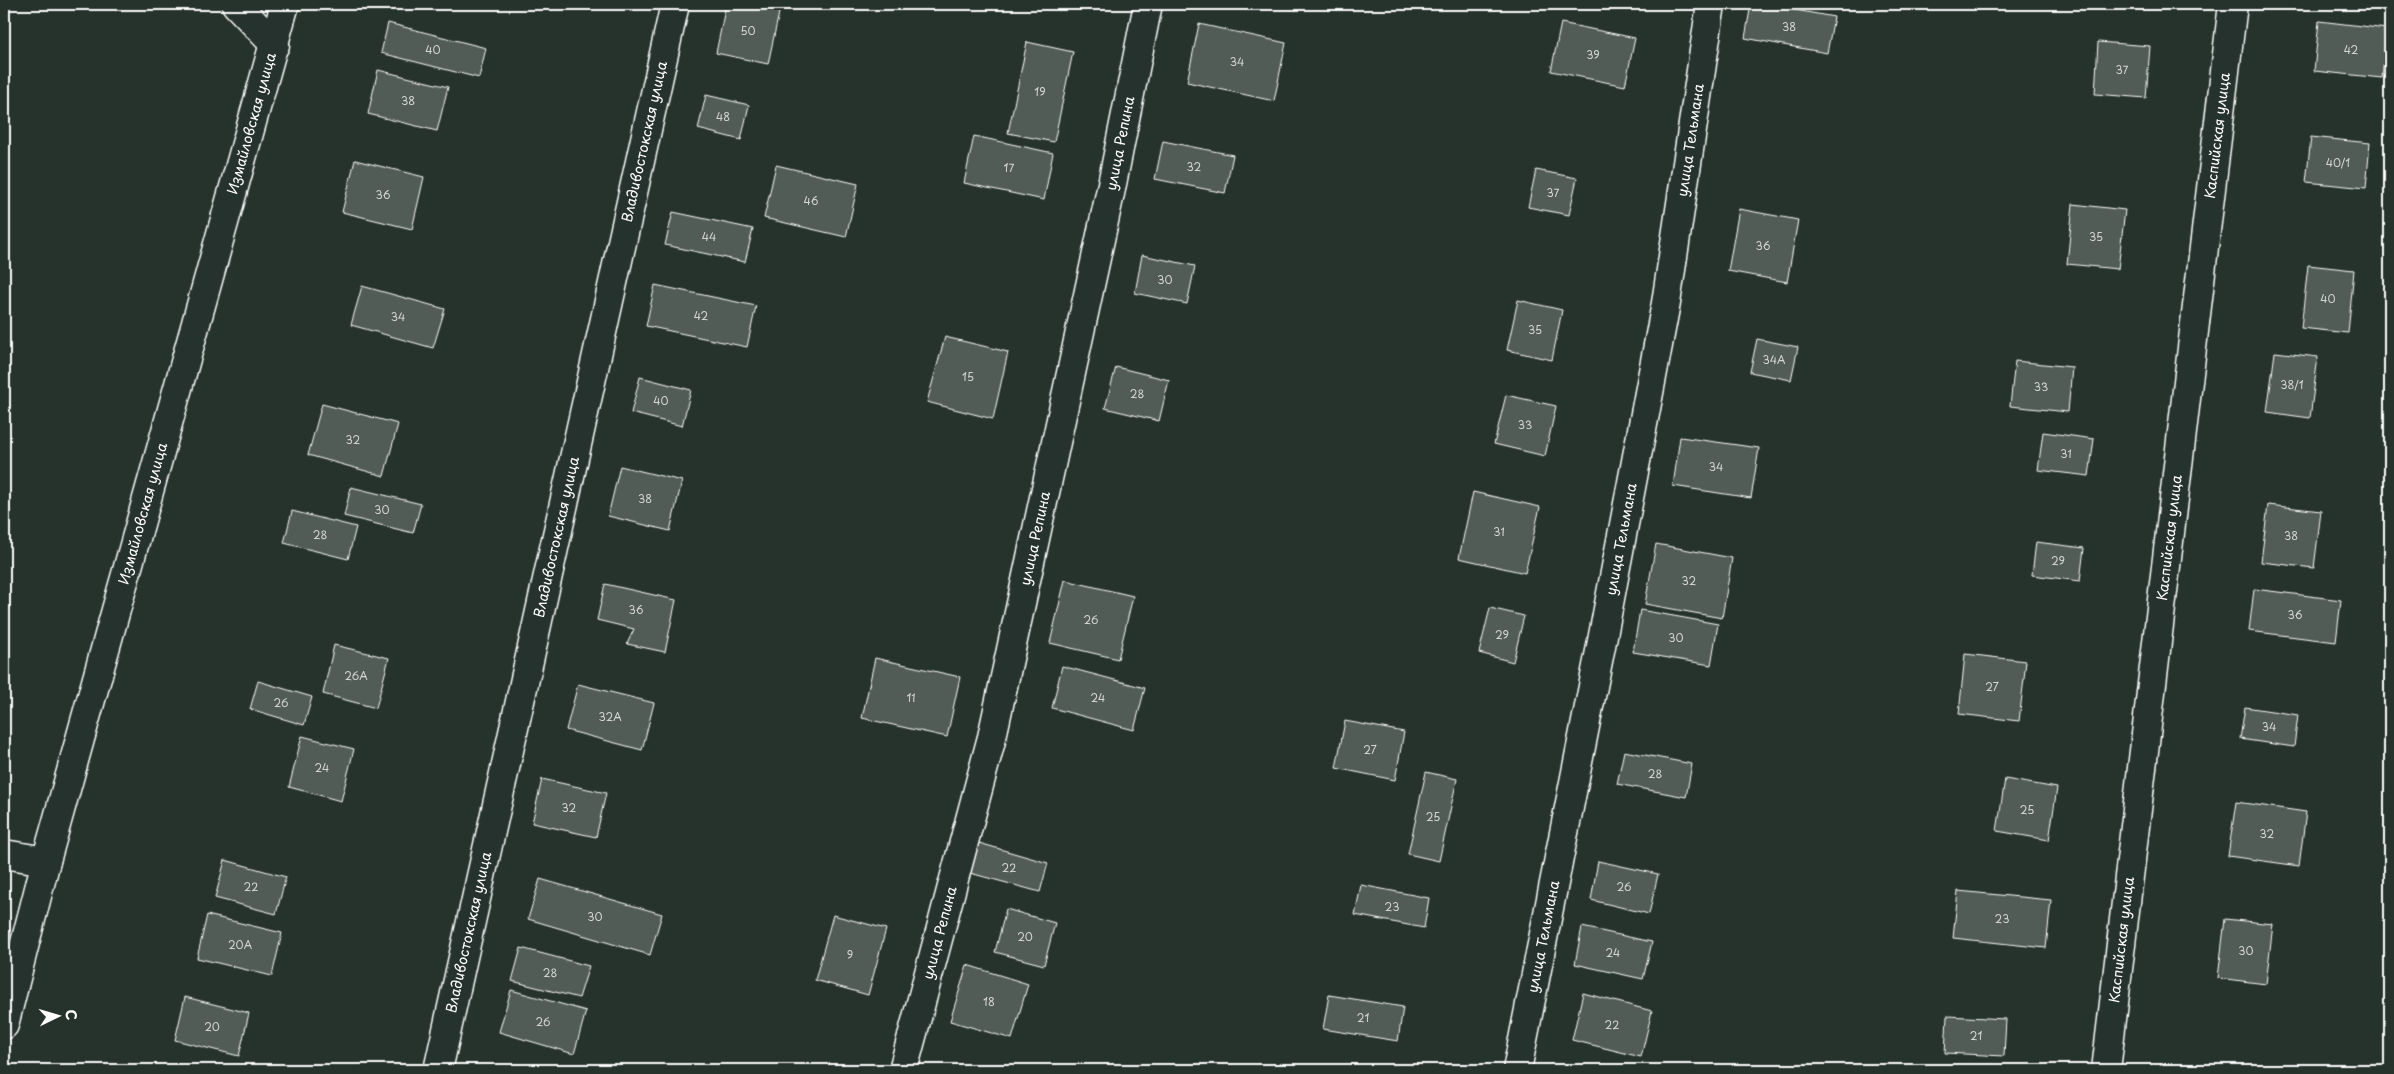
<svg xmlns="http://www.w3.org/2000/svg" width="2394" height="1074" viewBox="0 0 2394 1074" font-family="'Playpen Sans',sans-serif">
<rect width="100%" height="100%" fill="#26332d"/>
<filter id="ink" filterUnits="userSpaceOnUse"><feTurbulence type="fractalNoise" baseFrequency=".02" numOctaves="2"/><feDisplacementMap in="SourceGraphic" scale="10" xChannelSelector="R" yChannelSelector="G"/><feConvolveMatrix kernelMatrix="1 2 1 2 8 2 1 2 1" color-interpolation-filters="sRGB"/></filter>
<g filter="url(#ink)">
<path fill="#515c57" stroke="#fff" d="M726,4H762L780,8L768,64L716,53Z
M1751,4H1762L1834,17L1827,53L1745,38Z
M2319,21L2387,29L2382,78L2314,71Z
M388,23L486,48L479,78L381,53Z
M1561,23L1635,38L1625,86L1551,71Z
M1199,24L1286,43L1274,101L1187,82Z
M1027,42L1073,52L1054,142L1008,133Z
M2098,42L2150,46L2146,98L2095,94Z
M378,70L448,87L437,131L368,114Z
M706,95L749,105L741,140L698,129Z
M974,136L1053,153L1044,200L964,183Z
M2311,137L2370,143L2366,188L2306,182Z
M1163,141L1233,155L1225,193L1155,179Z
M355,160L424,177L412,229L342,212Z
M776,165L858,184L846,237L764,218Z
M1536,170L1577,178L1569,215L1528,207Z
M2073,204L2125,210L2118,269L2067,264Z
M1739,209L1798,220L1787,282L1728,271Z
M673,212L753,229L745,262L665,245Z
M1142,255L1195,266L1187,304L1135,293Z
M2308,265L2354,270L2348,333L2301,328Z
M655,285L756,306L747,347L646,326Z
M362,286L445,309L433,348L351,325Z
M1518,300L1562,310L1552,360L1507,350Z
M945,337L1008,352L993,419L927,402Z
M1757,339L1798,347L1791,380L1750,372Z
M2275,352L2318,357L2310,418L2267,412Z
M2015,361L2072,367L2068,412L2010,406Z
M1116,367L1169,380L1159,421L1105,408Z
M640,377L691,390L682,426L631,413Z
M1506,395L1556,406L1545,456L1494,444Z
M322,404L398,424L384,476L308,455Z
M2043,432L2094,439L2089,476L2038,470Z
M1680,437L1759,448L1751,498L1673,486Z
M620,466L682,481L670,531L608,516Z
M351,487L421,504L413,533L344,516Z
M1473,492L1540,507L1525,573L1459,558Z
M2268,505L2321,511L2314,568L2261,562Z
M292,511L356,527L348,559L284,543Z
M2036,542L2084,548L2080,581L2032,575Z
M1656,544L1732,558L1722,618L1645,604Z
M1065,580L1133,596L1118,659L1050,643Z
M605,584L676,600L665,652L627,644L634,629L597,620Z
M2254,589L2341,600L2336,642L2249,631Z
M1490,608L1524,616L1513,662L1479,653Z
M1640,610L1718,624L1711,665L1633,652Z
M334,645L389,658L376,708L323,694Z
M1965,654L2026,661L2019,721L1959,714Z
M875,658L960,677L947,737L862,718Z
M1062,666L1145,688L1134,730L1052,708Z
M258,681L312,697L304,725L250,709Z
M578,684L654,703L642,750L566,730Z
M2245,707L2298,715L2294,747L2240,739Z
M1345,721L1404,732L1395,780L1336,768Z
M302,736L354,749L341,801L289,787Z
M1624,751L1692,764L1686,797L1617,784Z
M1426,772L1457,779L1439,861L1408,854Z
M542,779L606,793L596,837L532,823Z
M2005,779L2057,788L2049,840L1997,831Z
M2236,802L2306,812L2299,866L2228,856Z
M979,843L1048,863L1040,892L970,873Z
M225,860L286,877L276,914L215,898Z
M1598,861L1658,874L1649,914L1591,900Z
M540,879L662,914L650,955L528,919Z
M1361,885L1429,898L1424,928L1355,915Z
M1958,891L2051,900L2046,948L1953,938Z
M1006,909L1055,923L1044,965L995,952Z
M207,915L282,933L272,976L197,958Z
M833,915L886,929L868,995L815,980Z
M2225,919L2273,924L2266,984L2218,978Z
M1582,927L1652,942L1643,979L1575,964Z
M521,948L589,966L579,998L512,981Z
M967,965L1028,984L1012,1039L950,1021Z
M511,990L586,1011L574,1054L499,1032Z
M1583,993L1652,1011L1641,1057L1572,1040Z
M1329,995L1403,1007L1398,1041L1323,1029Z
M185,997L249,1013L239,1056L175,1040Z
M1947,1016L2006,1019L2004,1056L1945,1053Z"/>
<g fill="none" stroke-linecap="round" stroke-linejoin="round">
<g stroke="#fff" stroke-width="31">
<g id="minor">
<path d="M236,4L275,45"/>
<path d="M4,854L46,861"/>
<path id="s1" d="M4,1025L46,861L285,4"/>
<path id="s2" d="M438,1070L675,4"/>
<path id="s3" d="M903,1070L992,737L1111,189L1148,4"/>
<path id="s4" d="M1517,1070L1601,646L1666,303L1711,4"/>
<path id="s5" d="M2106,1070L2233,4"/>
</g>
</g>
<use href="#minor" stroke="#26332d" stroke-width="28"/>
</g>
</g>
<g text-anchor="middle" stroke-width="5" stroke-linejoin="round" paint-order="stroke">
<g font-size="11" fill="#d4d6d5">
<text x="1789" y="31">38</text>
<text x="748" y="35">50</text>
<text x="433" y="54">40</text>
<text x="2351" y="54">42</text>
<text x="1593" y="59">39</text>
<text x="1237" y="66">34</text>
<text x="2122" y="74">37</text>
<text x="1040" y="96">19</text>
<text x="408" y="105">38</text>
<text x="723" y="121">48</text>
<text x="2338" y="167">40/1</text>
<text x="1194" y="171">32</text>
<text x="1009" y="172">17</text>
<text x="1553" y="197">37</text>
<text x="383" y="199">36</text>
<text x="811" y="205">46</text>
<text x="709" y="241">44</text>
<text x="2096" y="241">35</text>
<text x="1763" y="250">36</text>
<text x="1165" y="284">30</text>
<text x="2328" y="303">40</text>
<text x="701" y="320">42</text>
<text x="398" y="321">34</text>
<text x="1535" y="334">35</text>
<text x="1774" y="364">34А</text>
<text x="968" y="381">15</text>
<text x="2292" y="389">38/1</text>
<text x="2041" y="391">33</text>
<text x="1137" y="398">28</text>
<text x="661" y="405">40</text>
<text x="1525" y="429">33</text>
<text x="353" y="444">32</text>
<text x="2066" y="458">31</text>
<text x="1716" y="471">34</text>
<text x="645" y="503">38</text>
<text x="382" y="514">30</text>
<text x="1499" y="536">31</text>
<text x="320" y="539">28</text>
<text x="2291" y="540">38</text>
<text x="2058" y="565">29</text>
<text x="1689" y="585">32</text>
<text x="636" y="614">36</text>
<text x="2295" y="619">36</text>
<text x="1091" y="624">26</text>
<text x="1502" y="639">29</text>
<text x="1676" y="642">30</text>
<text x="356" y="680">26А</text>
<text x="1992" y="691">27</text>
<text x="911" y="702">11</text>
<text x="1098" y="702">24</text>
<text x="281" y="707">26</text>
<text x="610" y="721">32А</text>
<text x="2269" y="731">34</text>
<text x="1370" y="754">27</text>
<text x="322" y="772">24</text>
<text x="1655" y="778">28</text>
<text x="569" y="812">32</text>
<text x="2027" y="814">25</text>
<text x="1433" y="821">25</text>
<text x="2267" y="838">32</text>
<text x="1009" y="872">22</text>
<text x="251" y="891">22</text>
<text x="1624" y="891">26</text>
<text x="1392" y="911">23</text>
<text x="595" y="921">30</text>
<text x="2002" y="923">23</text>
<text x="1025" y="941">20</text>
<text x="240" y="949">20А</text>
<text x="2246" y="955">30</text>
<text x="1613" y="957">24</text>
<text x="850" y="959">9</text>
<text x="550" y="977">28</text>
<text x="989" y="1006">18</text>
<text x="1363" y="1022">21</text>
<text x="543" y="1026">26</text>
<text x="1612" y="1029">22</text>
<text x="212" y="1031">20</text>
<text x="1976" y="1040">21</text>
</g>
<g font-size="14" fill="#fff" stroke="#26332d">
<text dy="5" stroke="none"><textPath href="#s1" startOffset="935">Измайловская улица</textPath></text>
<text dy="5" stroke="none"><textPath href="#s5" startOffset="941">Каспийская улица</textPath></text>
<text dy="5" stroke="none"><textPath href="#s4" startOffset="946">улица Тельмана</textPath></text>
<text dy="5" stroke="none"><textPath href="#s2" startOffset="951">Владивостокская улица</textPath></text>
<text dy="5" stroke="none"><textPath href="#s3" startOffset="952">улица Репина</textPath></text>
<text dy="5" stroke="none"><textPath href="#s1" startOffset="530">Измайловская улица</textPath></text>
<text dy="5" stroke="none"><textPath href="#s2" startOffset="546">Владивостокская улица</textPath></text>
<text dy="5" stroke="none"><textPath href="#s5" startOffset="536">Каспийская улица</textPath></text>
<text dy="5" stroke="none"><textPath href="#s4" startOffset="541">улица Тельмана</textPath></text>
<text dy="5" stroke="none"><textPath href="#s3" startOffset="548">улица Репина</textPath></text>
<text dy="5" stroke="none"><textPath href="#s2" startOffset="141">Владивостокская улица</textPath></text>
<text dy="5" stroke="none"><textPath href="#s3" startOffset="142">улица Репина</textPath></text>
<text dy="5" stroke="none"><textPath href="#s4" startOffset="136">улица Тельмана</textPath></text>
<text dy="5" stroke="none"><textPath href="#s5" startOffset="131">Каспийская улица</textPath></text>
</g>
</g>
<rect width="2394" height="1074" fill="none" stroke="#26332d" stroke-width="20"/>
<rect x="10" y="10" width="2374" height="1054" fill="none" stroke="#fff" stroke-width="2" filter="url(#ink)"/>
<g transform="translate(58 1016) rotate(85)" stroke="#26332d" stroke-width="4" paint-order="stroke">
<path d="M0-4L9 19L0 12L-9 19Z" fill="#ffffff"/>
<text y="-8" font-size="14" font-weight="bold" text-anchor="middle" fill="#ffffff">С</text>
</g>
</svg>
